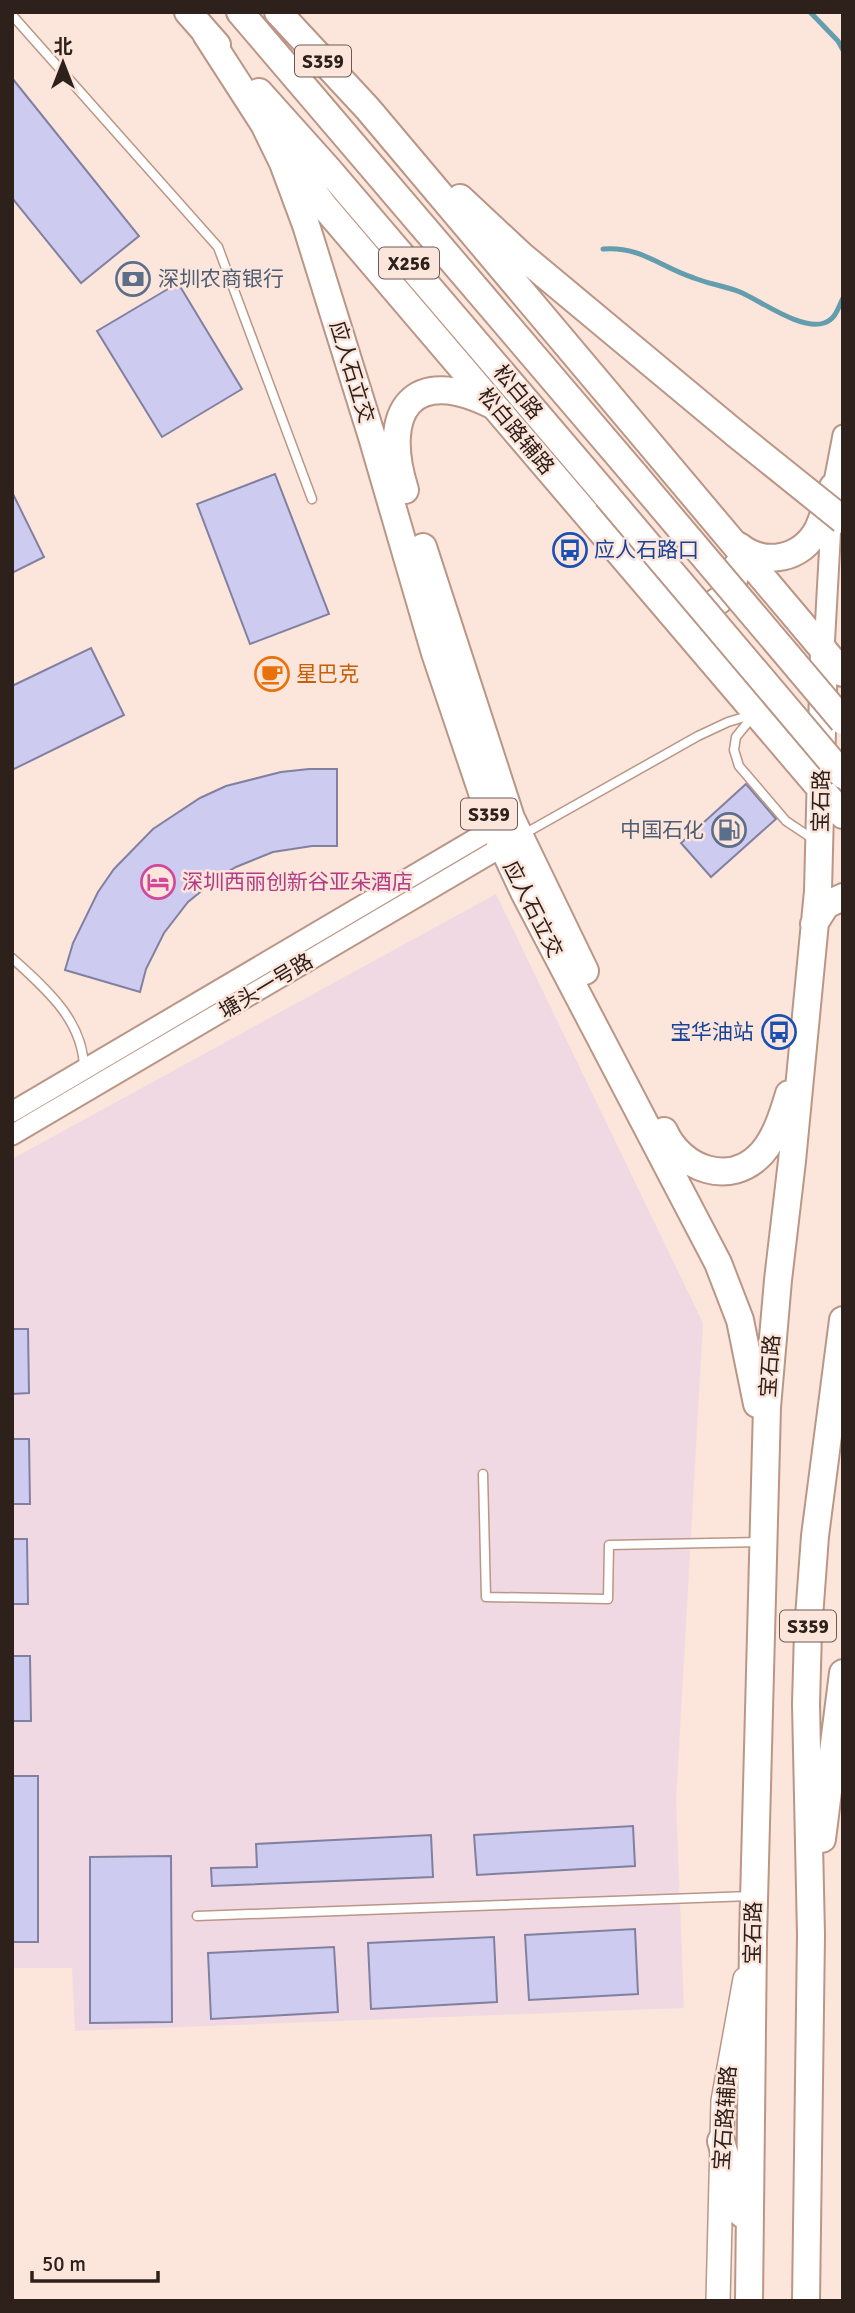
<svg xmlns="http://www.w3.org/2000/svg" width="855" height="2313" viewBox="0 0 855 2313" font-family="Signika,'Noto Sans SC',sans-serif">
<rect width="100%" height="100%" fill="#fce5db"/>
<path fill="#f1d9e3" d="M496,894L703,1323L676,1801L684,2008L75,2031L72,1968H12V1159Z"/>
<g fill="none" stroke-linecap="round" stroke-linejoin="round">
<path stroke="#649dae" stroke-width="5" d="M810,12L838,41L843,50
M603,249C641,246 660,267 694,278C709,284 725,286 740,292C761,301 802,331 824,323C836,319 838,308 843,298"/>
</g>
<path fill="#cdcbef" stroke="#8280a1" stroke-width="2" d="M12,78L139,236L81,283L12,198Z
M178,283L242,389L162,437L97,331Z
M275,474L329,614L250,644L197,504Z
M12,492L44,557L12,573Z
M91,648L124,715L12,770V686Z
M309,769H337V846H312L273,852L236,867L219,877L188,902L164,933L146,969L140,992L65,970L73,943L98,892L114,869L153,829L200,798L226,786L281,772Z
M746,784L776,819L711,877L681,843Z
M12,1329H28L29,1393L12,1394Z
M12,1439H29L30,1504H12Z
M12,1539H27L28,1604H12Z
M12,1656H30L31,1721H12Z
M12,1776H38V1942H12Z
M633,1826L635,1866L477,1875L474,1835Z
M431,1835L433,1877L212,1886L211,1868L257,1867L256,1844Z
M171,1856L172,2022L90,2023V1857Z
M635,1929L638,1994L529,2000L525,1935Z
M494,1937L497,2002L371,2009L368,1943Z
M334,1947L338,2012L211,2019L208,1953Z"/>
<g fill="none" stroke-linecap="round" stroke-linejoin="round">
<g stroke="#ba9686" stroke-width="11">
<path id="service" d="M12,15L218,247L312,499
M753,716L736,737L734,750L739,766L786,821L816,841
M524,834L698,736L728,722L751,715
M12,958C46,989 83,1020 84,1068
M483,1474L486,1597L608,1599L609,1545L761,1542
M197,1916L751,1896"/>
</g>
<g stroke="#ba9686" stroke-width="23">
<path id="tertiary" d="M824,650L833,487L843,435
M12,1112L504,822
M12,1135L512,841"/>
</g>
<g stroke="#ba9686" stroke-width="26">
<path id="secondary" d="M718,2301L723,2101L745,1979"/>
</g>
<g stroke="#ba9686" stroke-width="30">
<path id="primary" d="M188,12L217,45
M240,12L635,475
M278,12L368,109L843,673
M206,34L264,124L323,205L843,815
M259,92L328,169L607,496
M264,124L283,163L306,225L372,437L435,653L494,828L524,892L718,1263L740,1320L757,1404
M460,198L521,255L736,434
M405,490C380,411 412,364 494,406
M739,546C765,567 802,559 818,529C824,516 828,500 833,487
M423,547L511,818L585,971
M681,609C711,614 734,595 737,566
M814,924L826,905L843,897
M664,1131C681,1169 730,1188 762,1153C776,1137 783,1114 789,1094
M822,1839L843,1673
M721,2141L742,2214
M749,2301L753,1938L767,1407L778,1280L792,1161L818,891L824,650
M806,2301L811,1935L806,1704L808,1631L815,1536L843,1320"/>
</g>
<use href="#service" stroke="#fff" stroke-width="8"/>
<use href="#tertiary" stroke="#fff" stroke-width="19"/>
<use href="#secondary" stroke="#fff" stroke-width="23"/>
<use href="#primary" stroke="#fff" stroke-width="26"/>
<g stroke="#ba9686" stroke-width="30" stroke-linecap="butt">
<path id="primary-bridge" d="M736,434L843,520
M635,475L843,721
M607,496L843,775"/>
</g>
<use href="#primary-bridge" stroke="#fff" stroke-width="26"/>
</g>
<defs>
<g id="bank-ring" transform="scale(1.75)"><circle r="9.5" fill="#fce5db" stroke="#5c6f8a" stroke-width="1.5"/><path d="M-6-4H6V4H-6ZM0-2.3a2.3 2.3 0 1 0 0 4.6a2.3 2.3 0 1 0 0-4.6Z" fill="#5c6f8a"/></g>
<g id="bus-ring" transform="scale(1.75)"><circle r="9.5" fill="#fce5db" stroke="#1a4fb4" stroke-width="1.5"/><path d="M-5-6H5V4H4V6H2V4H-2V6H-4V4H-5ZM-3.5-4V0h7V-4ZM-3.5 1.2v1.5H-2V1.2ZM2 1.2v1.5H3.5V1.2Z" fill="#1a4fb4"/></g>
<g id="cafe-ring" transform="scale(1.75)"><circle r="9.5" fill="#fce5db" stroke="#e8710a" stroke-width="1.5"/><path d="M-5.5-4.5H6V0H3Q3 3.5 0 3.5H-2.5Q-5.5 3.5-5.5 0ZM3-3.2v2h1.7v-2ZM-6 4.5H4V6H-6Z" fill="#e8710a"/></g>
<g id="fuel-ring" transform="scale(1.75)"><circle r="9.5" fill="#fce5db" stroke="#5c6f8a" stroke-width="1.5"/><path d="M-5.5-6h7V0h2V4h1.3V-2.5L3-4.5l.8-.8L6-3V5H2.5V1h-1V6h-7ZM-4.2-4.7v3.2H.2V-4.7Z" fill="#5c6f8a"/></g>
<g id="hotel-ring" transform="scale(1.75)"><circle r="9.5" fill="#fce5db" stroke="#d1479c" stroke-width="1.5"/><path d="M-6-4.5h1.5V1H6V5H4.5V3h-9V5H-6ZM-4 0a1.8 1.8 0 1 1 3.6 0ZM.5 0V-2.5h3Q6-2.5 6 0Z" fill="#d1479c"/></g>
</defs>
<g fill-rule="evenodd">
<use href="#bank-ring" x="133" y="279"/>
<use href="#bus-ring" x="570" y="550"/>
<use href="#cafe-ring" x="272" y="674"/>
<use href="#fuel-ring" x="729" y="830"/>
<use href="#hotel-ring" x="158" y="882"/>
<use href="#bus-ring" x="779" y="1032"/>
</g>
<g text-anchor="middle" stroke-width="5" stroke-linejoin="round" paint-order="stroke">
<g fill="#fce5db" stroke="#6c5b54" stroke-width="2">
<rect x="295" y="45.5" width="56" height="31" rx="5"/>
<rect x="379" y="247.5" width="60" height="31" rx="5"/>
<rect x="461" y="798.5" width="56" height="31" rx="5"/>
<rect x="780" y="1610.5" width="56" height="31" rx="5"/>
</g>
<g font-size="19" font-weight="bold" fill="#2e201a">
<text x="323" y="68">S359</text>
<text x="409" y="270">X256</text>
<text x="489" y="821">S359</text>
<text x="808" y="1633">S359</text>
</g>
<g font-size="21" fill="#4e5e75" stroke="#fce5db" text-anchor="start">
<text x="158" y="286">深圳农商银行</text>
<text x="704" y="837" text-anchor="end">中国石化</text>
</g>
<g font-size="21" fill="#2e201a" stroke="#fce5db">
<text transform="translate(352 372) rotate(73)" y="7">应人石立交</text>
<text transform="translate(518 392) rotate(50)" y="7">松白路</text>
<text transform="translate(516 431) rotate(50)" y="7">松白路辅路</text>
<text transform="translate(821 801) rotate(-89)" y="7">宝石路</text>
<text transform="translate(533 909) rotate(63)" y="7">应人石立交</text>
<text transform="translate(266 986) rotate(-31)" y="7">塘头一号路</text>
<text transform="translate(770 1366) rotate(-86)" y="7">宝石路</text>
<text transform="translate(753 1933) rotate(-89)" y="7">宝石路</text>
<text transform="translate(725 2118) rotate(-86)" y="7">宝石路辅路</text>
</g>
<g font-size="21" fill="#164399" stroke="#fce5db" text-anchor="start">
<text x="594" y="557">应人石路口</text>
<text x="754" y="1039" text-anchor="end">宝华油站</text>
</g>
<g font-size="21" fill="#c56008" stroke="#fce5db" text-anchor="start">
<text x="296" y="681">星巴克</text>
</g>
<g font-size="21" fill="#b23c85" stroke="#fce5db" text-anchor="start">
<text x="182" y="889">深圳西丽创新谷亚朵酒店</text>
</g>
</g>
<rect width="855" height="2313" fill="none" stroke="#2e201a" stroke-width="28"/>
<g transform="translate(63 63)" stroke="#fce5db" stroke-width="5" paint-order="stroke">
<path d="M0-5L12 26L0 18L-12 26Z" fill="#2e201a"/>
<text y="-10" font-size="19" font-weight="bold" text-anchor="middle" fill="#2e201a">北</text>
</g>
<path d="M32 2271v10h126v-10" fill="none" stroke="#2e201a" stroke-width="3.5"/>
<text x="42" y="2271" font-size="21" fill="#2e201a" stroke="#fce5db" stroke-width="5" paint-order="stroke">50 m</text>
</svg>
